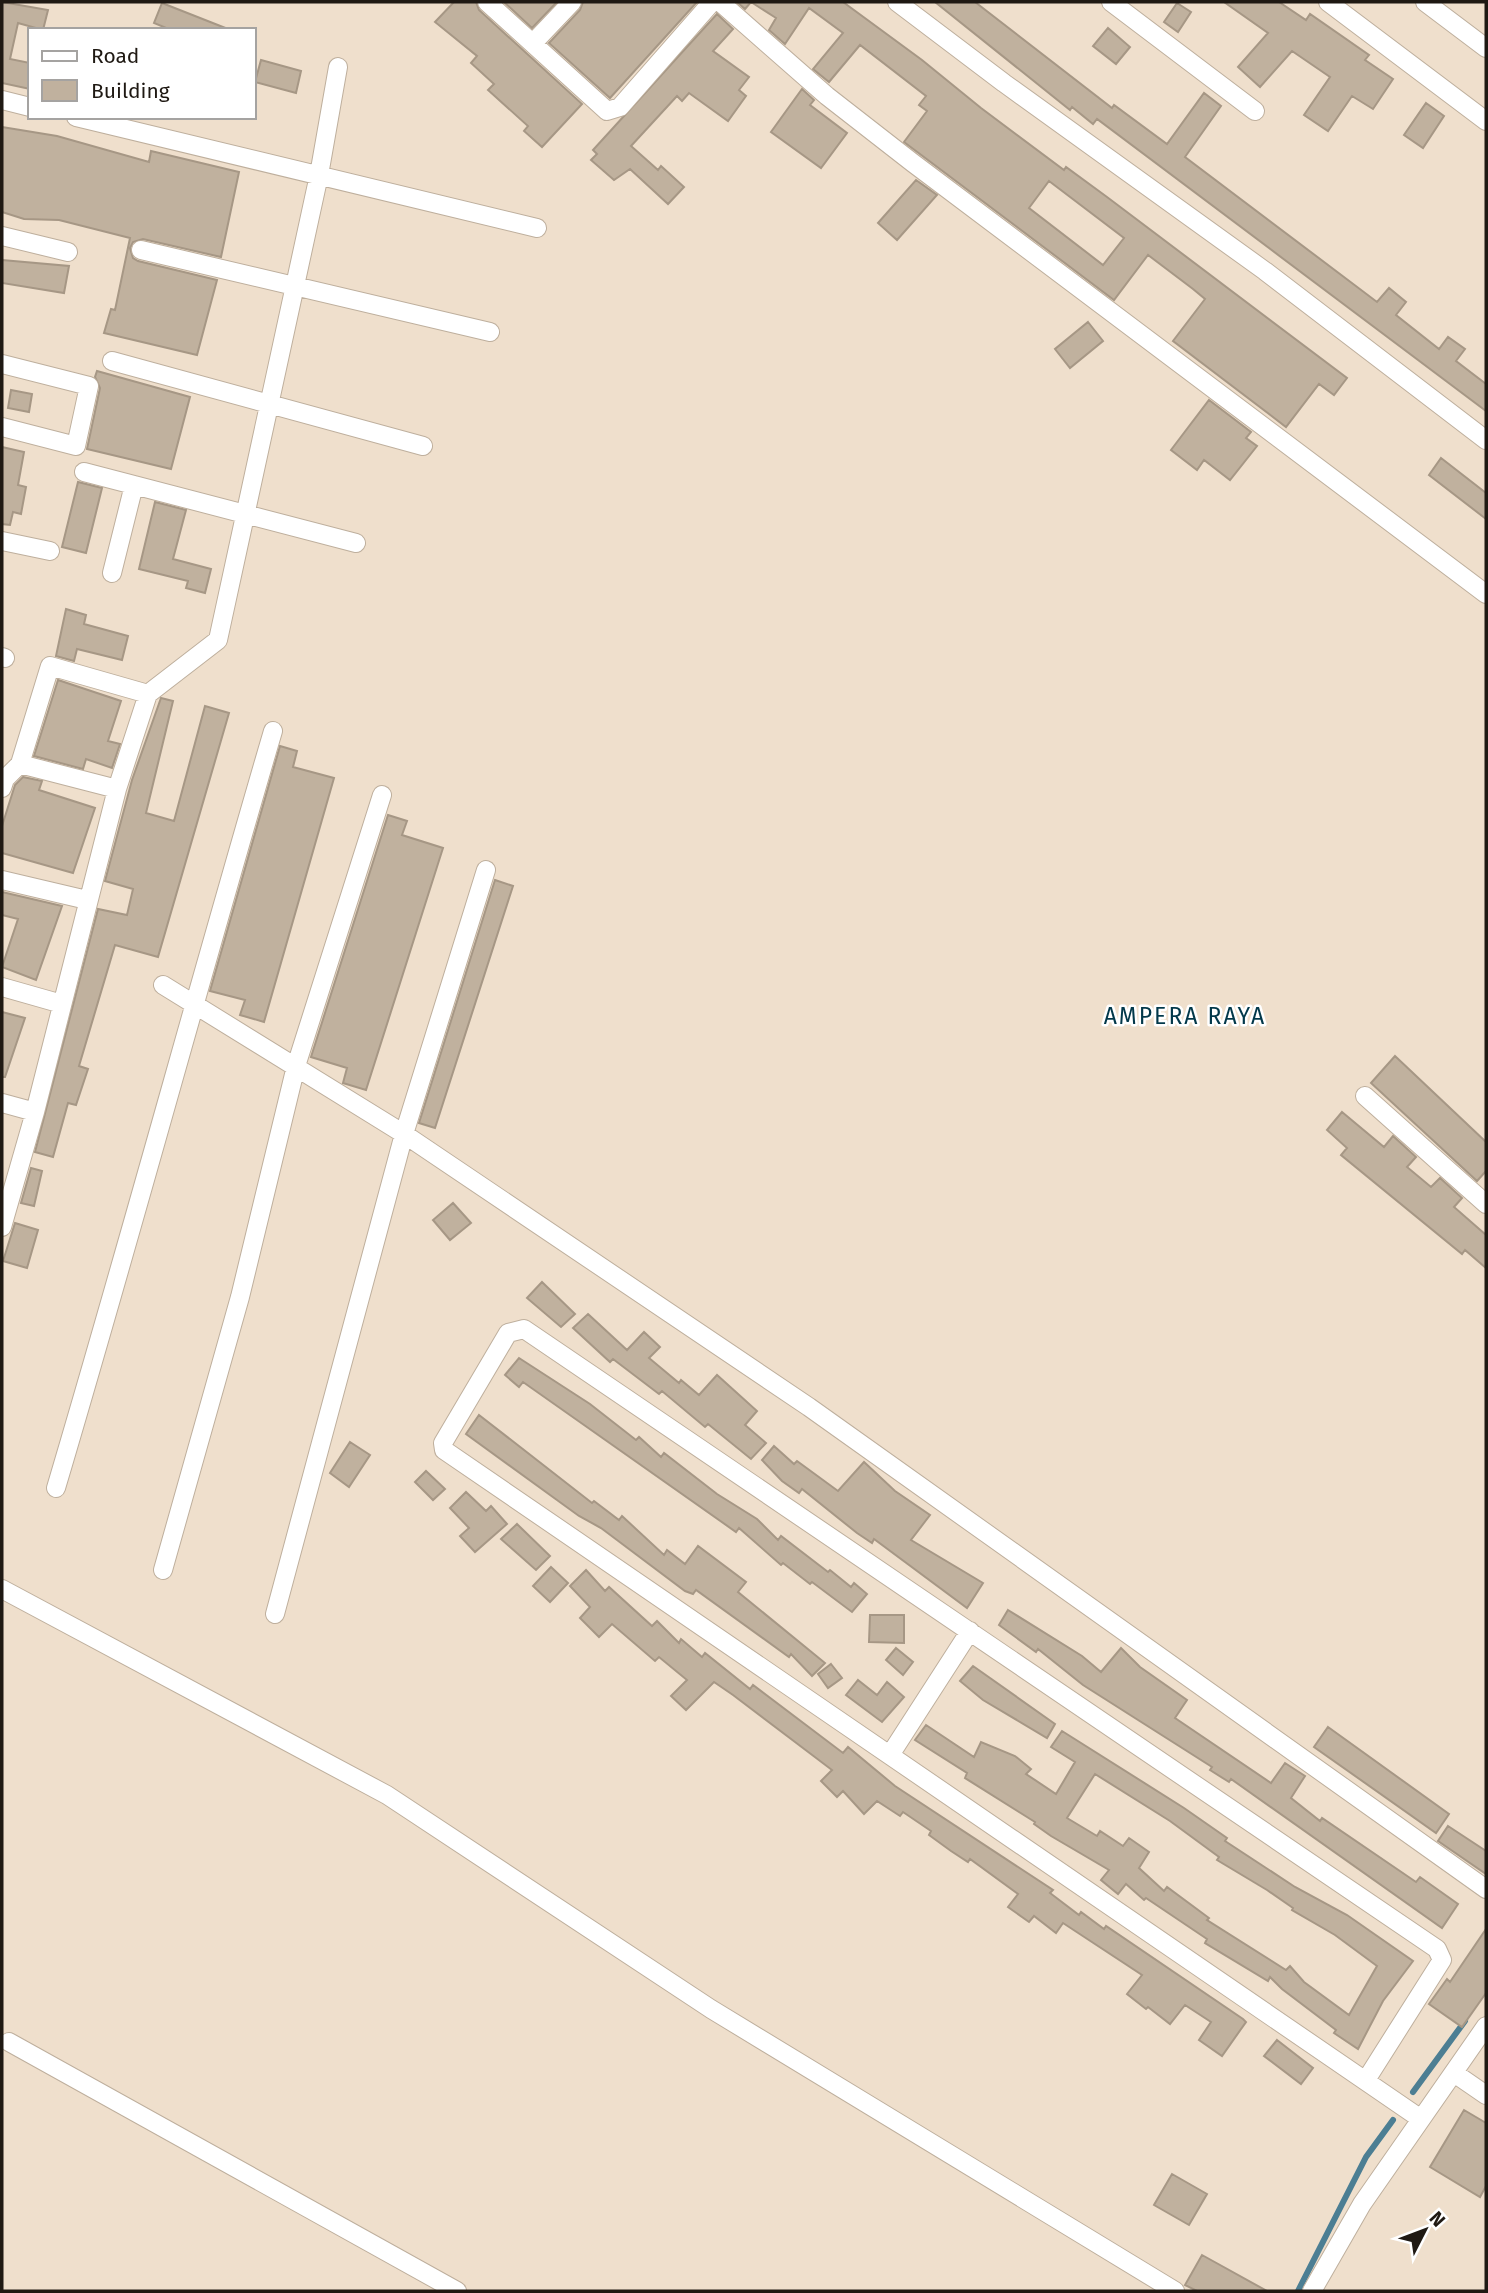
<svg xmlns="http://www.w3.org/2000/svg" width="1488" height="2293" viewBox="0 0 1488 2293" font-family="'Fira Sans',sans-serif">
<rect width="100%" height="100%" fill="#efdfcc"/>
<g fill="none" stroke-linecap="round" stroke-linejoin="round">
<path stroke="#4c7e93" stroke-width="6" d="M1413,2092L1465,2021
M1298,2291L1366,2157L1393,2120"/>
</g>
<path fill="#c0b19e" stroke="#a69785" stroke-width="2" fill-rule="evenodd" d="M2,2L48,10L43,30L18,23L10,59L30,63V89L2,83Z
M454,2H476L479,10L582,104L542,147L524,131L528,126L488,90L494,84L471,63L477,56L435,22Z
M504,2H557L532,28Z
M583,2H697L610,98L549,43L580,10Z
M737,2H843L922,60L981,108L1064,170L1066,167L1107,197L1347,378L1334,395L1319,384L1286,427L1173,341L1205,299L1193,289L1148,255L1114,300L904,142L927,111L919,105L926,96L860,45L829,82L813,69L843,33L809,8L785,44L769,30L776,18L751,2L745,9ZM1049,181L1124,238L1103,265L1029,208Z
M935,2H975L1112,108L1114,105L1167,144L1204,93L1221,106L1185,157L1377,302L1389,288L1406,302L1396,315L1439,349L1448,337L1465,349L1456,361L1486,384V411L1097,119L1093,124L1072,107L1070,110Z
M1224,2H1279L1306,20L1310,14L1369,55L1365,60L1393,79L1373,109L1352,96L1328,131L1304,115L1330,77L1292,51L1260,87L1238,67L1268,33Z
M162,3L228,29V30H171L154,23Z
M1177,3L1191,12L1178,32L1164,22Z
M717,14L733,29L713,51L749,77L739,90L746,96L728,121L689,93L682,101L677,96L631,146L658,170L661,166L684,187L668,204L630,169L614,180L591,160L597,154L593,150Z
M1108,28L1130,47L1116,64L1093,46Z
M261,60L301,71L296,93L255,82Z
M802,89L814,100L810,105L847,133L821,168L771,132Z
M1426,103L1444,116L1423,148L1404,135Z
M2,127L57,136L149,162L151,151L239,172L221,257L143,239L133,242L130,248L133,258L138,261L217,280L197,355L104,333L111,309L115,310L130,238L59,220L24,219L2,212Z
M916,180L937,195L897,240L878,223Z
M2,260L69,266L64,293L2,283Z
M1088,322L1103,341L1070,368L1055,349Z
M97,371L190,397L171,469L87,449L100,388L95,377Z
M11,390L32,394L29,412L8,408Z
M1209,400L1251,432L1246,438L1257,446L1230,480L1204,460L1197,470L1171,450Z
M2,447L24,452L18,485L26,487L21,514L13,512L10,525L2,524Z
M1441,458L1486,493V519L1429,475Z
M78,482L102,488L86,553L62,547Z
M155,502L186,510L173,559L211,569L205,593L186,588L188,581L139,569Z
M66,609L86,615L84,624L128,636L122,660L77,649L74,661L56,656Z
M58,680L121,701L108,741L120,744L112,768L86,759L83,769L34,756Z
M161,698L173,701L146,813L174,821L205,706L229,713L158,957L115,945L79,1066L88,1069L76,1105L68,1103L53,1157L35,1152L98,909L127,915L133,889L105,881L132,780Z
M280,746L297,751L293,767L334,778L264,1022L240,1015L245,1000L210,991Z
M23,777L42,781L39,790L95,808L73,873L2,853V826L15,785Z
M388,815L407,821L402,835L443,848L366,1090L343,1083L347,1068L311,1057Z
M495,880L513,886L435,1128L419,1123Z
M2,892L62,906L36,980L2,967L18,919L2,915Z
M2,1012L25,1018L5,1077H2Z
M1395,1056L1486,1142V1171L1477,1181L1371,1083Z
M1342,1112L1384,1147L1393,1136L1416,1157L1407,1167L1431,1187L1440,1178L1462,1198L1454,1207L1486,1235V1268L1465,1250L1462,1254L1341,1155L1347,1148L1327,1130Z
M31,1168L42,1171L34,1206L21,1203Z
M453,1203L471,1223L450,1240L433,1220Z
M15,1223L38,1230L27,1268L3,1261Z
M542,1282L575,1314L561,1327L527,1298Z
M588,1314L627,1350L644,1332L660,1347L649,1358L679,1383L681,1380L699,1395L717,1375L757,1411L745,1425L766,1443L751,1459L708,1424L705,1427L662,1391L659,1394L613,1359L610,1362L573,1328Z
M519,1358L590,1404L636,1440L639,1437L661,1457L664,1453L717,1494L757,1519L778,1540L781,1536L828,1572L830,1570L851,1587L854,1583L867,1594L852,1612L812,1582L810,1584L783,1563L781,1565L739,1528L736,1532L523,1382L519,1387L505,1375Z
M479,1415L592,1503L594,1501L619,1520L622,1516L664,1555L667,1550L685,1564L698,1546L746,1582L738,1592L825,1663L812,1676L791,1654L789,1657L696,1590L693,1594L685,1591L601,1528L579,1516L466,1434Z
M350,1442L370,1455L349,1487L330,1473Z
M774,1446L794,1464L797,1461L838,1491L864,1462L895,1491L930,1515L911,1540L983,1583L967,1608L874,1539L872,1543L857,1533L802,1489L799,1493L782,1481L762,1460Z
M426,1471L445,1489L433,1500L415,1482Z
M466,1492L486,1511L491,1506L507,1524L475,1552L460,1536L469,1528L450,1508Z
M517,1524L550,1556L536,1570L501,1539Z
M551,1567L568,1583L550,1602L533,1586Z
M586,1570L605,1591L609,1587L652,1626L657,1621L679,1643L681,1639L702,1657L705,1653L750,1689L753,1685L843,1753L848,1747L895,1786L1053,1890L1050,1893L1079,1915L1081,1912L1104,1929L1106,1926L1243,2019L1246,2022L1222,2056L1199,2040L1211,2022L1185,2005L1170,2024L1148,2007L1146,2009L1127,1994L1142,1975L1063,1923L1056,1933L1034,1916L1029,1922L1008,1907L1018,1894L970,1859L968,1862L951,1851L929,1835L931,1831L903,1812L900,1816L877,1801L864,1814L843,1791L837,1797L821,1781L832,1770L733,1695L714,1682L686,1710L671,1696L687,1680L659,1657L655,1661L612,1624L599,1637L580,1618L590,1607L570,1586Z
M1008,1610L1082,1656L1101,1672L1121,1648L1140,1667L1187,1700L1175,1718L1271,1783L1285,1763L1305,1776L1291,1798L1320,1821L1322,1818L1416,1882L1420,1877L1458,1904L1442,1928L1231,1779L1229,1782L1210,1770L1212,1767L1083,1685L1038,1649L1036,1652L999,1625Z
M870,1615H904V1643L869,1642Z
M896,1648L913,1662L903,1675L886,1660Z
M831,1664L842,1678L828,1688L818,1674Z
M973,1666L1055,1724L1047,1738L983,1700L960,1681Z
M858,1680L877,1695L887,1682L904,1697L882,1722L846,1695Z
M926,1725L974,1757L981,1742L1015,1756L1031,1769L1026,1774L1056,1794L1075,1762L1051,1747L1062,1731L1184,1808L1227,1838L1225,1841L1295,1887L1347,1915L1413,1961L1383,2001L1358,2049L1334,2033L1336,2030L1282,1989L1270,1977L1268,1981L1205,1943L1207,1939L1146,1898L1144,1900L1126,1884L1118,1894L1101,1880L1109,1870L1051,1836L1034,1824L1035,1822L965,1778L967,1773L915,1740ZM1095,1774L1170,1821L1219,1857L1217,1860L1267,1890L1293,1908L1292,1910L1335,1935L1377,1966L1349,2015L1304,1982L1290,1966L1286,1970L1207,1920L1209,1918L1167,1887L1164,1891L1139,1868L1149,1852L1129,1838L1123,1846L1100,1831L1097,1836L1067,1818Z
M1328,1727L1449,1814L1436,1833L1314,1747Z
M1448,1826L1486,1851V1874L1438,1841Z
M1486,1929V1993L1462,2027L1429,2004L1447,1979L1450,1982Z
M1277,2040L1313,2068L1301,2084L1264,2056Z
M1464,2110L1486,2123V2186L1480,2197L1430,2167Z
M1172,2174L1207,2194L1189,2225L1154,2205Z
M1202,2255L1267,2291H1197L1185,2285Z"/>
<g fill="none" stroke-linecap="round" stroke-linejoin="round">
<g stroke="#beaf9d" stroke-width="20">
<path id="street" d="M487,2L607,111L620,107L712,2
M720,2L827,96L913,163L1486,594
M897,2L1004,83L1265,271L1486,440
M1111,2L1255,111
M1328,2L1486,121
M1425,2L1486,48
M534,42L572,2
M2,100L30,107
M76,117L537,228
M2,236L68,252
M141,250L490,332
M112,361L423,446
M2,364L89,386L76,446L2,427
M84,472L356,543
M2,541L50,551
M112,573L134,485
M2,657L5,658
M20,764L117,789
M2,788L5,779L20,764L50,666L148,694
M2,880L87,900
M163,985L404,1134L809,1407L1486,1889
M2,987L62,1004
M1365,1096L1486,1204
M2,1103L35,1112
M2,1227L35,1112L117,789L148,694L218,640L319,175L338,67
M56,1488C131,1236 199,983 273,731
M163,1570L240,1297L296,1066L382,795
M2,1589L387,1795L711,2009L1175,2291
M275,1614L404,1134L486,870
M890,1755L970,1631
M9,2042L457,2291
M1454,2073L1486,2095
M1366,2080L1442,1960L1437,1949L524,1329L508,1333L443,1443L444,1450L1421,2119
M1312,2291L1362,2204L1486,2026"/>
</g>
<use href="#street" stroke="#fff" stroke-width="18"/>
</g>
<g text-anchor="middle" stroke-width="5" stroke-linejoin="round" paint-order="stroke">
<g font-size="23" letter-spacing="2" fill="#02384a" stroke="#fff">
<text x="1185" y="1024">AMPERA RAYA</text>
</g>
</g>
<rect width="1488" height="2293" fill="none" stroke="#1f1913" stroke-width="7"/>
<rect x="28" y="28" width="228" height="91" fill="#ffffff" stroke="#a5a3a1" stroke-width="2"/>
<rect x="42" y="51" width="35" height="10" fill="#ffffff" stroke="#a5a3a1" stroke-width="2"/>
<text x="91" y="63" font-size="21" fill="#1f1913">Road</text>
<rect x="42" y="80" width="35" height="21" fill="#c0b19e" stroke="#a5a3a1" stroke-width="2"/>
<text x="91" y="98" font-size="21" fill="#1f1913">Building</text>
<g transform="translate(1425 2230) rotate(48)" stroke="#ffffff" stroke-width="5" paint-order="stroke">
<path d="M0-5L12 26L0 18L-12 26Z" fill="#1f1913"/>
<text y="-10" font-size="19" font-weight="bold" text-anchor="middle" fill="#1f1913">N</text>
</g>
</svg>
